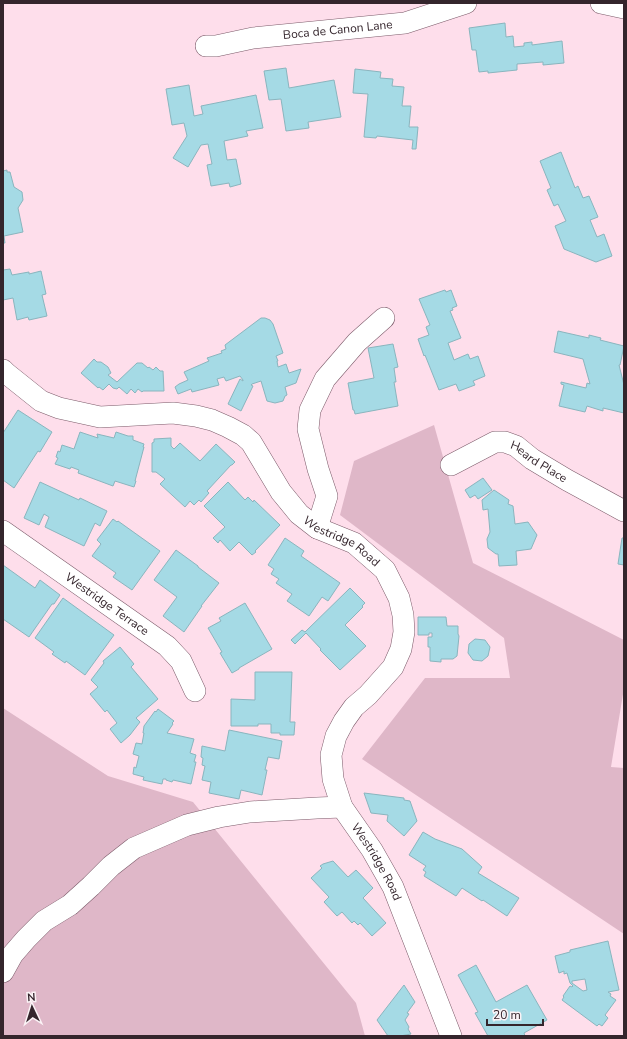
<svg xmlns="http://www.w3.org/2000/svg" width="627" height="1039" viewBox="0 0 627 1039" font-family="'Nunito Sans',sans-serif">
<rect width="100%" height="100%" fill="#fedeeb"/>
<path fill="#dfb7c8" d="M434,425L473,563L624,640V688L611,767L624,768V934L362,759L425,678H510L504,638L340,515L354,461Z
M3,708L108,776L193,802L356,1003L365,1036H3Z"/>
<path fill="#a5dae5" stroke="#8ab5be" fill-rule="evenodd" d="M505,23L506,37L513,36L514,47L524,46V43L532,42V45L562,41L564,63L543,65V62L517,64V70L488,73V71L479,72L476,50H472L469,28Z
M286,68L289,88L334,80L341,117L308,122L309,128L286,131L281,99L269,100L264,71Z
M355,69L381,72L380,78L393,79L392,86L404,87L402,106H411L409,127H418L416,149H412L413,140L377,136L376,138L364,137L368,94L353,93Z
M189,85L194,116L203,114L201,106L256,95L263,128L246,131L248,136L224,141L227,160L236,159L241,184L230,187L229,183L211,186L207,165L212,164L208,144L201,145L188,167L173,158L187,136L184,123L172,125L166,89Z
M561,152L575,188L578,186L583,198L589,196L598,217L590,220L597,237L604,234L612,256L596,262L564,249L555,226L566,221L558,204L554,206L547,190L551,188L540,161Z
M7,170V172H10L14,187L22,192L23,200L18,208L23,232L4,236L5,243H3V171Z
M10,269L12,275L29,272V274L41,271L46,294L42,295L47,316L29,320L28,317L17,320L13,298L3,300V270Z
M445,290L446,292L451,290L457,306L452,308L453,310L450,311L461,338L448,343L454,360L468,354L470,359L478,356L485,376L473,381L475,385L459,391L456,384L439,390L425,355L424,356L418,339L429,335L426,327L430,325L419,299Z
M261,318H265L270,320L273,324L283,353L276,356L278,361H277L278,367L286,364L289,373L301,369L296,383L285,387L287,395L285,396L283,401L275,403L267,401L261,381L252,384L251,385L253,386L241,411L228,404L240,379L243,381V380L240,376L226,381L224,377L217,379L219,385L192,392L191,389L178,394L175,387L179,384L188,380L184,372L209,361L207,358L222,353L221,351L226,349L225,345Z
M558,331L589,338V335L601,338L600,340L624,346L620,365H619L624,385V413L603,408V411L587,406L585,412L559,406L564,385L561,384V382L586,388L587,383L590,384L583,359L554,352Z
M393,344L398,367L394,368L396,382H394L398,406L355,414L354,410H353L348,383L374,378L368,348Z
M94,359L97,362H101L108,367L111,373L108,375L117,382L137,363H142L148,368L149,367L153,370L156,367L160,371H163L164,391H143L142,392L138,389L135,393L131,389L127,394L119,387L117,389L113,388L109,384L103,390L99,387L98,388L81,373Z
M18,410L52,432L40,452L38,451L14,488L3,480V433Z
M80,432L98,438L97,434L114,438L116,432L128,436H133V440L144,444L143,447H144L135,481H136L134,487L115,481L113,486L78,473L79,470L71,467L70,469L55,464L58,458L56,457L58,451L60,452L62,445L74,449Z
M171,438V446L174,449L180,443L200,461L216,444L235,462L232,465H231L207,491L209,493L201,502L199,500L194,505L190,501L185,507L160,484L165,479L156,472H152V443L154,442V439Z
M483,478L492,490L478,499L475,495L470,498L465,490Z
M40,482L79,500L80,498L107,511L100,526L95,523L84,546L45,527L49,517L44,514L39,525L24,518Z
M228,482L245,500L248,497L253,502L254,500L280,525L255,551L256,552L252,555L239,542L230,551L220,540L218,543L213,538L225,527L204,506Z
M494,490L509,500L508,504L513,506L515,524L528,522L537,535L531,549L516,551L517,565L499,566L498,554H496L488,548L487,539L490,532L488,509L483,510L482,500Z
M113,519L117,522L118,521L160,551L132,590L113,577L116,573L92,556L101,544L97,540Z
M285,538L304,551L301,556L340,583L328,601L322,597L309,616L287,601L292,594L276,583L279,579L271,574L274,569L268,565Z
M622,538H624V565L618,564Z
M176,550L198,566V567L219,583L201,606H202L184,632L163,616L177,597L154,580Z
M3,565L35,588L40,580L60,595L54,604H52L29,637L3,619Z
M350,588L365,603L362,606L363,607L345,625L366,646L340,670L320,650L321,649L306,633L295,644L291,640L302,630L305,632Z
M63,598L114,635L85,675L66,661L65,663L52,654L54,652L35,638Z
M245,603L272,649L239,668V669L232,673L220,653L222,652L208,628L221,621L219,618Z
M418,617H446L447,626H458V634L459,636L457,656L453,659H441V662L430,661V647H428V637H432V633H429V635H418Z
M475,639L485,640L490,647L488,656L482,661L473,660L468,653L469,644Z
M120,647L134,664L131,667L158,699L136,718L140,722L130,735L121,743L110,729L117,723L107,710L105,712L90,694L98,687L91,680L104,663L103,661Z
M255,672H292L290,722H295L294,735H280V733H271V724H258V726H231V699L255,700Z
M158,709L174,721L172,723L173,724L167,733L194,739L190,753L196,755L194,762H196L191,784L173,780L172,782L166,780V779H163L162,784L143,780L144,777L133,774L134,767L136,768L139,756L133,754L136,743L142,744L144,733H143L144,726L155,711L156,712Z
M229,730L282,741L279,759L268,757L265,770H267L262,795L241,790L239,799L209,793L211,782L202,780L205,766L202,765L203,758L201,757L202,746L225,751Z
M364,793L404,798V800L410,801L417,821L404,836L387,821L388,815L371,813Z
M423,832L435,839L462,849L482,867L478,873L519,898L507,916L483,900L482,901L462,888L456,896L424,876L426,872L423,870L426,866L409,855Z
M333,861L348,877L356,870L373,888L363,898L386,923L372,936L360,923L358,925L354,921L352,923L342,912L337,916L324,902L329,897L311,878L322,868L320,866L323,864Z
M608,941L619,990L608,992L611,994L610,996L616,1000L605,1015L608,1018L602,1026L599,1024L597,1026L562,1000L564,997L563,996L570,986L572,987L573,986L570,983L567,973L564,974V971L559,973L555,956L570,952V950ZM585,979L587,990L583,991L572,983V981Z
M476,965L496,1002L527,985L547,1020L524,1033L525,1036H488L475,1013L478,1012L458,975Z
M404,985L415,1002L407,1013L409,1014L405,1020L409,1027L408,1029L411,1034L400,1036H388L377,1020Z"/>
<g fill="none" stroke-linecap="round" stroke-linejoin="round">
<g stroke="#7c5b6a" stroke-width="22">
<g id="minor">
<path d="M601,3L624,8"/>
<path id="s1" d="M206,46H216L253,38L405,23L466,3"/>
<path id="s2" d="M3,370L6,373L41,401L59,408L100,417L173,413L196,416L212,420L228,427L243,435L251,442L281,492L299,514L317,528L354,543L385,570L399,598L403,615L404,632L401,649L393,667L368,695L354,707L344,721L336,736L331,755L333,779L342,807L372,850L393,887L451,1036"/>
<path id="s3" d="M451,465L495,442H505L516,446L532,459L567,480L624,511"/>
<path d="M317,528L327,496L318,469L308,429L310,410L325,379L357,342L384,318"/>
<path id="s4" d="M3,531L167,646L181,661L195,691"/>
<path d="M3,972L13,954L26,939L44,921L70,905L91,886L111,866L134,848L187,825L219,817L250,812L317,808L342,807"/>
</g>
</g>
<use href="#minor" stroke="#fff" stroke-width="21"/>
</g>
<g text-anchor="middle" stroke-width="4" stroke-linejoin="round" paint-order="stroke">
<g font-size="12" fill="#34252c" stroke="#fbf3f6">
<text dy="4" stroke="none"><textPath href="#s1" startOffset="133">Boca de Canon Lane</textPath></text>
<text dy="4" stroke="none"><textPath href="#s3" startOffset="99">Heard Place</textPath></text>
<text dy="4" stroke="none"><textPath href="#s2" startOffset="406">Westridge Road</textPath></text>
<text dy="4" stroke="none"><textPath href="#s4" startOffset="127">Westridge Terrace</textPath></text>
<text dy="4" stroke="none"><textPath href="#s2" startOffset="790">Westridge Road</textPath></text>
</g>
</g>
<rect width="627" height="1039" fill="none" stroke="#34252c" stroke-width="8"/>
<g transform="translate(32 1007) rotate(356)" stroke="#fbf3f6" stroke-width="3" paint-order="stroke">
<path d="M0-3L7 15L0 10L-7 15Z" fill="#34252c"/>
<text y="-6" font-size="11" font-weight="bold" text-anchor="middle" fill="#34252c">N</text>
</g>
<path d="M487 1019v6h56v-6" fill="none" stroke="#34252c" stroke-width="2"/>
<text x="493" y="1019" font-size="12" fill="#34252c" stroke="#fbf3f6" stroke-width="3" paint-order="stroke">20 m</text>
</svg>
